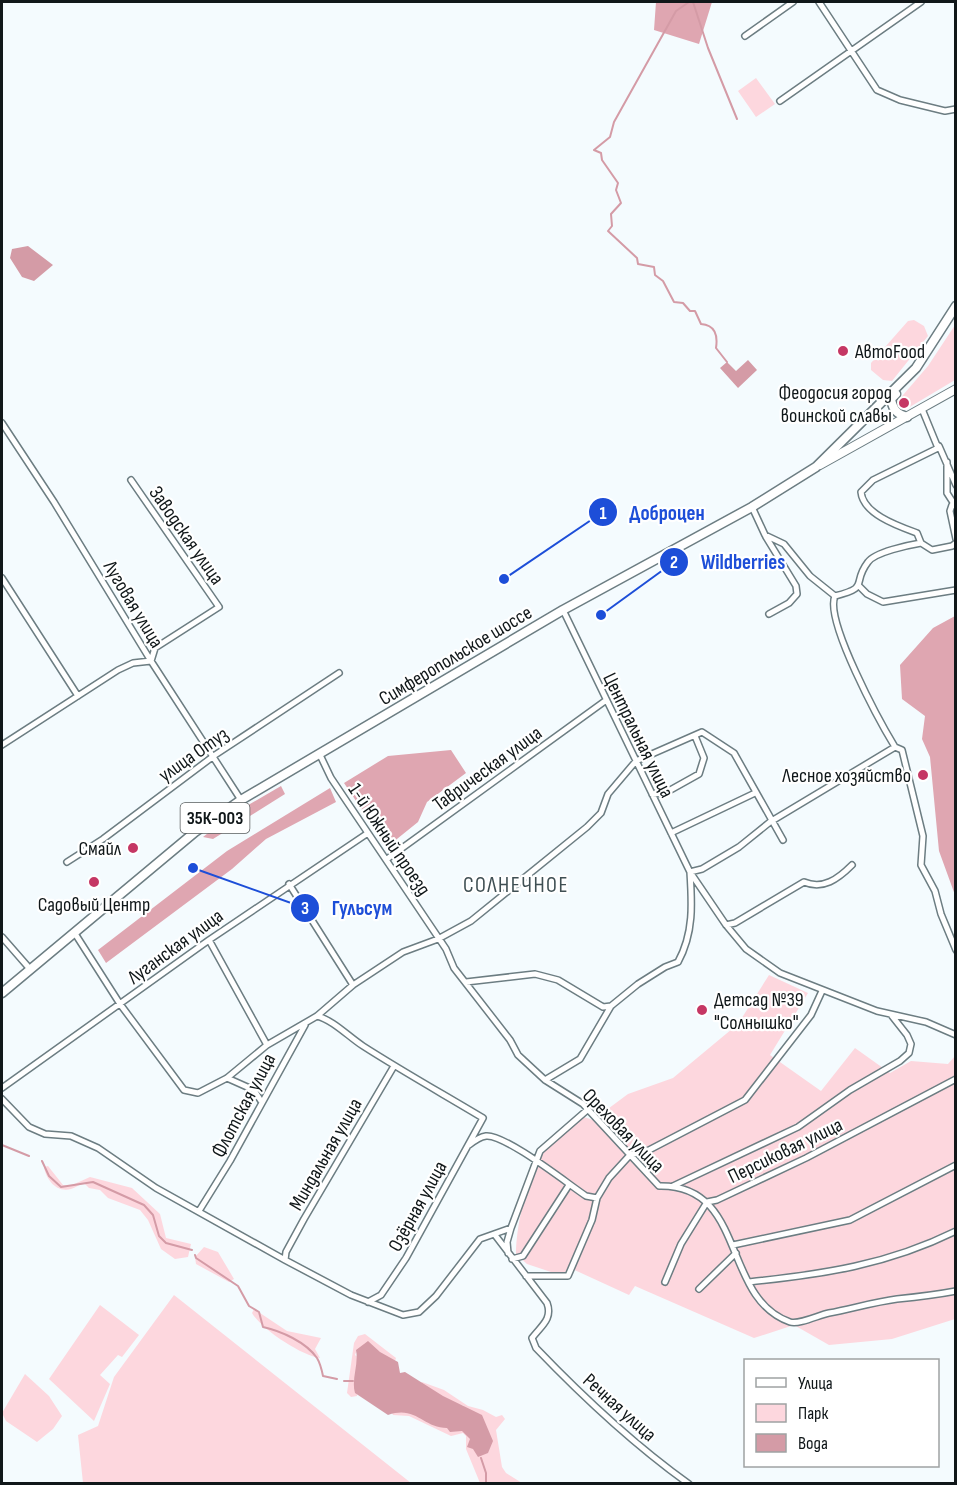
<svg xmlns="http://www.w3.org/2000/svg" width="957" height="1485" viewBox="0 0 957 1485" font-family="'Sofia Sans Condensed',sans-serif">
<rect width="100%" height="100%" fill="#f4fbfe"/>
<path fill="#fdd7de" d="M756,78L775,104L756,117L738,91Z
M914,320L924,326L928,336L892,381L883,380L871,370V363L908,321Z
M955,325V380L903,411L897,402L928,366Z
M769,975L808,993L770,1055L821,1091L855,1048L890,1073L911,1061L948,1064L955,1056V1319L892,1339L829,1345L794,1325L754,1338L635,1286L629,1295L568,1267L563,1276L527,1264L516,1254C516,1224 529,1165 550,1143C559,1133 574,1127 584,1117L593,1120L628,1094L673,1078L738,1024Z
M48,1166L63,1185L70,1186L90,1177L132,1188L160,1214L166,1238L191,1244L188,1257L175,1259L161,1249L148,1220L140,1210L108,1198L100,1190L89,1188L84,1183C80,1184 75,1188 71,1189C56,1193 46,1179 44,1167Z
M204,1247L218,1252L234,1279L229,1282L196,1264L195,1257Z
M174,1295L411,1483H83L78,1435L98,1426L114,1377Z
M100,1305L139,1335L122,1357L118,1355L100,1375L110,1384L94,1421L49,1379Z
M254,1309L287,1331L321,1338L315,1349L320,1358C302,1356 261,1329 252,1313Z
M365,1334L396,1358L395,1361L357,1350L355,1355L360,1359L357,1396L351,1397L347,1393L354,1343L358,1336Z
M25,1374L49,1396L62,1416L53,1429L37,1442L6,1421L2,1413Z
M422,1382L444,1390L468,1406L483,1410L496,1417L502,1415L505,1419L496,1430L502,1467L506,1473L522,1483H480L466,1449V1436L463,1433L451,1436L409,1416L393,1415L392,1413C407,1403 423,1418 438,1422L440,1426L448,1425C456,1432 467,1429 476,1437L475,1448L480,1451L487,1450L489,1439H482C475,1430 476,1421 465,1413L464,1406L446,1400L420,1384Z"/>
<path fill="#dfa6b1" d="M656,2H712L699,44L654,30Z
M955,616V895L939,851L930,757L922,739L925,716L902,699L900,665L933,628Z
M451,750L466,773L427,802L418,822L387,847L344,783L388,756Z
M281,786L285,794L213,839L203,837L231,815Z
M330,788L336,802L266,839L232,869L106,963L98,950L227,851Z"/>
<path fill="#d49ba6" d="M28,246L53,265L34,281L22,277L10,258L12,249Z
M748,360L757,370L738,388L720,368L727,362L736,371Z
M368,1341L380,1352L398,1362L400,1373L405,1372L443,1396L482,1415L493,1441L488,1453L478,1457L473,1449L467,1447L470,1439L462,1431L450,1432L447,1428C423,1428 416,1405 388,1415L355,1393C351,1379 359,1365 356,1350Z"/>
<g fill="none" stroke-linecap="round" stroke-linejoin="round">
<path stroke="#d49ba6" stroke-width="2" d="M689,2L676,11L614,122L610,137L594,150L601,153L602,160L618,183L616,190L621,203L611,214L612,226L608,231L637,258L638,264L654,267L655,275L663,281L674,302L683,303L690,311H695L701,324C715,325 718,335 716,348L727,362
M693,2L708,48L737,119
M2,1145L29,1156
M42,1161L49,1176L61,1187L93,1182L144,1205L153,1215L159,1236L166,1243L192,1250
M195,1255L196,1258L238,1286L249,1306L259,1312L263,1327C281,1331 306,1342 317,1358C320,1363 322,1371 323,1376L337,1379
M344,1381H353
M481,1458L486,1473V1484"/>
<g stroke="#6c7d82" stroke-width="8">
<path id="minor" d="M819,2L877,90L900,100L945,111L956,109
M745,36L793,2
M780,101L921,2
M2,423L54,502L151,661L241,800
M939,446L956,485
M947,462V493L956,507
M952,505L950,511L956,539
M752,507L765,535L784,544L810,576L835,596C824,620 881,724 895,747L902,750L923,836L921,865L935,891L941,914L956,950
M766,537L796,586L797,594L789,603L769,614
M921,543L932,550L952,546L956,543
M2,578L78,696
M859,586L867,594L883,602L956,590
M835,596C871,587 851,584 868,562C875,552 909,545 921,543L917,533C898,526 863,514 861,492L873,480L938,448L922,409
M563,610L690,872L726,925L746,949L780,973L877,1011L926,1022L956,1035
M2,745L118,670L133,663L151,661L155,648L219,607L131,480
M320,755L331,778L446,949L454,968L510,1040L518,1055L545,1080L583,1104L659,1186C747,1184 721,1298 790,1322C799,1325 819,1315 829,1313C851,1309 874,1302 897,1299C917,1297 935,1295 956,1291
M652,794L665,793L699,774L704,758L695,736
M671,833L755,793
M387,859L605,701
M67,862L103,839L215,755L339,673
M289,884L353,985
M726,925L735,923L804,882C823,890 838,879 852,865
M74,932L120,1004L184,1090L198,1093L227,1078L267,1045L317,1016L353,985L403,952L438,939L471,921L587,827L601,813L608,794L636,761L702,732L734,753L783,840
M2,937L30,969
M209,940L267,1045
M466,982L535,974L558,980L603,1007L611,1006
M317,1016C333,1020 349,1037 363,1046C402,1071 443,1094 483,1118L406,1258L381,1295L368,1302
M227,1078L254,1090L261,1101
M545,1080L580,1059L611,1006L638,984L665,967L678,962C694,933 692,903 690,872L702,869L739,847L770,822L895,747
M2,1088L209,940L368,833
M2,1099L29,1127L45,1134L71,1136L98,1148L156,1188L285,1260L351,1295L403,1315L419,1312L436,1296L480,1239L511,1228L540,1151L586,1111
M469,1145C474,1141 479,1137 486,1136C505,1134 568,1184 586,1196L597,1198
M673,1186L798,1127L850,1090L900,1061L909,1053L911,1044L907,1035L892,1016
M199,1211L230,1161L305,1025
M495,1235L547,1303C553,1319 541,1326 532,1338L536,1348C583,1397 633,1444 689,1484
M733,1245L850,1220L956,1165
M508,1253L507,1242L511,1228
M512,1259L523,1256L569,1185
M285,1260L286,1252L304,1219L394,1066
M526,1276H568L592,1220L597,1198L609,1178L630,1155L649,1150L745,1100L811,1015L822,991
M665,1282L681,1244L707,1202L717,1200L806,1158L956,1079
M749,1282C824,1274 887,1265 956,1231
M699,1289L736,1253"/>
</g>
<g stroke="#6c7d82" stroke-width="10">
<path id="secondary" d="M820,465L956,389"/>
</g>
<g stroke="#6c7d82" stroke-width="11">
<path id="primary" d="M896,394L891,399C893,410 897,414 907,417
M2,993L195,832L241,800L563,610L752,507L816,467L916,368L956,306"/>
</g>
<use href="#minor" stroke="#fff" stroke-width="5"/>
<use href="#secondary" stroke="#fff" stroke-width="8"/>
<use href="#primary" stroke="#fff" stroke-width="8"/>
</g>
<g fill="#c53764" stroke="#fff" stroke-width="2">
<circle cx="843" cy="351" r="6"/>
<circle cx="904" cy="403" r="6"/>
<circle cx="923" cy="775" r="6"/>
<circle cx="133" cy="848" r="6"/>
<circle cx="94" cy="882" r="6"/>
<circle cx="702" cy="1010" r="6"/>
</g>
<g text-anchor="middle" stroke-width="4.5" stroke-linejoin="round" paint-order="stroke">
<rect fill="#fff" stroke="#585d5e" stroke-width="1.5" x="180.5" y="803" width="69" height="30" rx="4.5"/>
<g font-size="18" font-weight="bold" fill="#101719">
<text x="215" y="824">35К-003</text>
</g>
<g font-size="20" fill="#101719" stroke="#fff" text-anchor="end">
<text x="855" y="358" text-anchor="start">АвтоFood</text>
<text x="892" y="399">Феодосия город<tspan x="892" dy="23">воинской славы</tspan></text>
<text x="911" y="782">Лесное хозяйство</text>
<text x="121" y="855">Смайл</text>
<text x="94" y="911" text-anchor="middle">Садовый Центр</text>
<text x="714" y="1006" text-anchor="start">Детсад №39<tspan x="714" dy="23">"Солнышко"</tspan></text>
</g>
<g font-size="20" fill="#101719" stroke="#fff">
<text transform="translate(187 535) rotate(55)" y="7">Заводская улица</text>
<text transform="translate(134 604) rotate(59)" y="7">Луговая улица</text>
<text transform="translate(455 655) rotate(-31)" y="7">Симферопольское шоссе</text>
<text transform="translate(639 735) rotate(64)" y="7">Центральная улица</text>
<text transform="translate(193 754) rotate(-35)" y="7">улица Отуз</text>
<text transform="translate(487 768) rotate(-36)" y="7">Таврическая улица</text>
<text transform="translate(390 839) rotate(56)" y="7">1-й Южный проезд</text>
<text transform="translate(175 946) rotate(-36)" y="7">Луганская улица</text>
<text transform="translate(243 1105) rotate(-62)" y="7">Флотская улица</text>
<text transform="translate(624 1130) rotate(46)" y="7">Ореховая улица</text>
<text transform="translate(785 1150) rotate(-26)" y="7">Персиковая улица</text>
<text transform="translate(325 1154) rotate(-60)" y="7">Миндальная улица</text>
<text transform="translate(417 1206) rotate(-61)" y="7">Озёрная улица</text>
<text transform="translate(620 1407) rotate(42)" y="7">Речная улица</text>
</g>
<g font-size="22" letter-spacing="1.5" fill="#3f4f53" stroke="#fff">
<text x="516" y="892">СОЛНЕЧНОЕ</text>
</g>
</g>
<path fill="none" stroke="#1d4ed8" stroke-width="2" d="M504 579L603 512M601 615L674 562M193 868L305 908"/>
<g fill="#1d4ed8" stroke="#fff" stroke-width="2">
<circle cx="504" cy="579" r="6"/>
<circle cx="601" cy="615" r="6"/>
<circle cx="193" cy="868" r="6"/>
<circle cx="603" cy="512" r="15"/>
<circle cx="674" cy="562" r="15"/>
<circle cx="305" cy="908" r="15"/>
</g>
<g font-size="18" text-anchor="middle" font-weight="bold" fill="#fff">
<text x="603" y="519">1</text>
<text x="674" y="568">2</text>
<text x="305" y="914">3</text>
</g>
<g font-size="21" text-anchor="middle" font-weight="bold" fill="#1d4ed8" stroke="#fff" stroke-width="4.5" stroke-linejoin="round" paint-order="stroke">
<text x="667" y="520">Доброцен</text>
<text x="743" y="569">Wildberries</text>
<text x="362" y="915">Гульсум</text>
</g>
<rect width="957" height="1485" fill="none" stroke="#101719" stroke-width="6"/>
<rect x="744" y="1359" width="195" height="108" fill="#ffffff" stroke="#9fa2a3" stroke-width="1.5"/>
<rect x="756" y="1378" width="30" height="9" fill="#ffffff" stroke="#9fa2a3" stroke-width="1.5"/>
<text x="798" y="1389" font-size="18" fill="#101719">Улица</text>
<rect x="756" y="1404" width="30" height="18" fill="#fdd7de" stroke="#9fa2a3" stroke-width="1.5"/>
<text x="798" y="1419" font-size="18" fill="#101719">Парк</text>
<rect x="756" y="1434" width="30" height="18" fill="#d49ba6" stroke="#9fa2a3" stroke-width="1.5"/>
<text x="798" y="1449" font-size="18" fill="#101719">Вода</text>
</svg>
